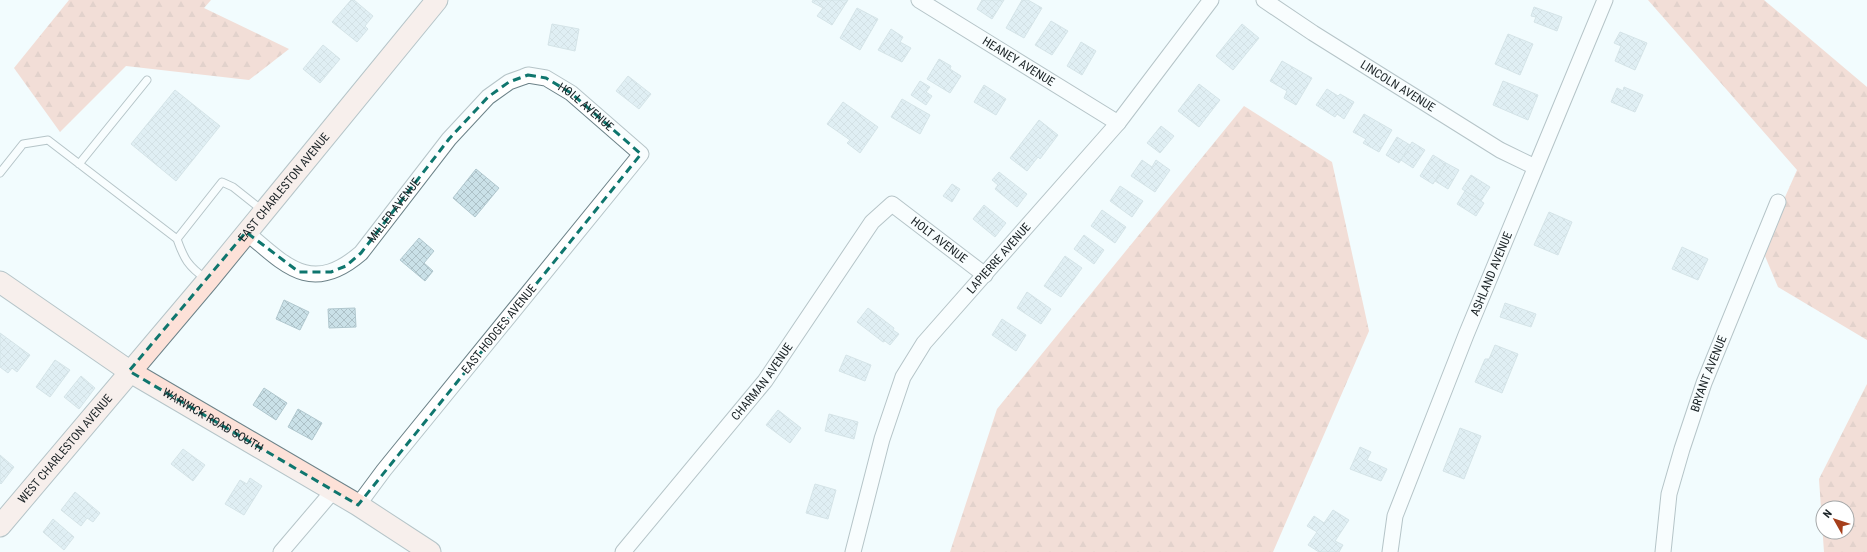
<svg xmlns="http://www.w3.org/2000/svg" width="1867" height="552" viewBox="0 0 1867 552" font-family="'Roboto Condensed',sans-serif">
<defs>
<pattern id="forest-firs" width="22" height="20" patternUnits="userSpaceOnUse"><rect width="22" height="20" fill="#f2baa8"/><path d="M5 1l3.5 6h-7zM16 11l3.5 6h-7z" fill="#cfa090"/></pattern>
<pattern id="building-cross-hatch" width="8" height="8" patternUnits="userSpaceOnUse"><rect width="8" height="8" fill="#cae1e8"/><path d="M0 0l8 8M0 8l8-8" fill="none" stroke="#adc1c7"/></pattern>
</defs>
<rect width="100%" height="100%" fill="#f2fcfe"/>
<path fill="url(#forest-firs)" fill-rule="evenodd" d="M69,0H211L204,8L289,49L249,80L126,66L60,132L14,68Z
M1648,0H1764L1867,87V340L1778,287L1762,249L1797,170Z
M1244,106L1332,162L1369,331L1273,552H950L997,409Z
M1867,384V552H1824L1819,479ZM1823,508H1847V532H1823Z"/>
<path fill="url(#building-cross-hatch)" stroke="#b0c7ce" d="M351,0H354L373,16L365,26L368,29L357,42L332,22Z
M813,0H848L832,25L817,16L823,8L812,2Z
M982,0H1004L992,19L977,9Z
M1022,0H1028L1042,8L1024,38L1006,28Z
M1534,7L1562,17L1557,31L1534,22L1536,17L1531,16Z
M857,8L878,19L860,50L840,38Z
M1051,21L1068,31L1052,55L1035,45Z
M552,24L579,29L575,51L548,45Z
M1242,24L1259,38L1233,70L1216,56Z
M891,29L903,37L900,42L911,48L902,62L878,50Z
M1620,32L1647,43L1635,70L1615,61L1621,46L1614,43Z
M1508,34L1533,44L1520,75L1495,64Z
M1081,42L1096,51L1082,75L1067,66Z
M323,45L340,59L320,83L303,69Z
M939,59L951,66L950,69L961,76L950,93L927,79Z
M1282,61L1312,78L1296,105L1284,98L1287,91L1270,81Z
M628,76L651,94L639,109L616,91Z
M920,81L930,87L926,92L932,96L926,105L911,95Z
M1503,81L1538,95L1528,120L1493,105Z
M1199,84L1220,100L1199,127L1178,111Z
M984,85L1006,99L996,115L974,102Z
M1624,87L1643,95L1635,112L1611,102L1617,88L1623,91Z
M1327,89L1338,96L1340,94L1354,102L1344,119L1337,114L1335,117L1316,105Z
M175,90L220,126L176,181L131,144Z
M902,99L930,115L920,134L891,117Z
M843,102L878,127L860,153L847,143L850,140L827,124Z
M1364,114L1392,130L1379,152L1363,143L1366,139L1353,132Z
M1039,120L1058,135L1040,159L1038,157L1027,171L1010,158Z
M1161,126L1174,136L1160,153L1147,143Z
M1397,137L1410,145L1399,163L1386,155Z
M1412,142L1425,150L1413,168L1401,160Z
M1433,155L1446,163L1433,184L1420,176Z
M1142,160L1152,167L1156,160L1170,170L1155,192L1131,176Z
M1446,163L1459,170L1448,189L1435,181Z
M476,169L499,188L475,217L453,198Z
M999,172L1027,194L1017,207L995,189L998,185L992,180Z
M1471,175L1490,187L1481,201L1462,189Z
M952,184L960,189L952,202L943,196Z
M1120,186L1143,201L1132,217L1110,201Z
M1465,191L1484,203L1476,216L1457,204Z
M984,205L1006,223L995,237L973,219Z
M1102,210L1126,227L1115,243L1091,226Z
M1549,212L1572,222L1558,255L1534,245Z
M1084,235L1104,250L1094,264L1074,249Z
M419,238L434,251L424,263L433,271L425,281L400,260Z
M1682,247L1708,259L1698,280L1672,269Z
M1065,256L1082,268L1061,297L1044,286Z
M1027,292L1051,309L1041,324L1017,308Z
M284,300L309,312L300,330L276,319Z
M1505,303L1536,314L1531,327L1500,317Z
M355,308L356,327L329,328L328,309Z
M868,308L894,328L893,330L899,334L890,345L885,341L883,342L857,322Z
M1002,319L1026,335L1016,351L992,335Z
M0,333L30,355L17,372L12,368L8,373L0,367Z
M1495,345L1518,354L1502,393L1475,382L1485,359H1489Z
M846,355L871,365L865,381L839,371Z
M55,360L70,370L50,397L36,387Z
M81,376L95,388L79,409L64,397Z
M264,388L287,403L276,420L253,405Z
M298,409L322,423L312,440L288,427Z
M778,410L801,428L790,443L766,425Z
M829,414L858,422L854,439L825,431Z
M1460,428L1481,436L1464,479L1443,471Z
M1360,447L1371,452L1367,460L1387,469L1381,481L1350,469Z
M183,449L205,465L193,481L171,464Z
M0,455L14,467L1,484L0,483Z
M250,478L262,486L244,515L225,504L240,480L247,484Z
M815,484L836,490L828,519L806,513Z
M75,492L100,513L93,522L87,518L81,526L61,510Z
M1333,510L1349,520L1335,541L1343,545L1339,552H1319L1308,545L1317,532L1307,526L1314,516L1324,523Z
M53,519L74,537L64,550L43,532Z"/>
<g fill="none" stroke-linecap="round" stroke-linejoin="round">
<g stroke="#6c8288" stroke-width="9">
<path id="lane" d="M79,164L147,80
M0,173L23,144L48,140L177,239C184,259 188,266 206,279
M177,239L222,182L233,187L262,210"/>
</g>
<g stroke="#6c8288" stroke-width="17">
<g id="street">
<path id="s1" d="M919,0L1118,123"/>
<path id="s2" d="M1264,0L1313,33L1500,150L1535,167"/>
<path id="s3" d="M246,232C287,267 312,295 361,253L449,139L488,97L509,82L523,77L528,75L546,78L571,93L641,154L384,470L358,505"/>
<path d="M281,552L333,491"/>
<path id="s4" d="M623,552L765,381L872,222L892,204L985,275"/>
<path id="s5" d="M853,552L882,439L903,377L924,343L1118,123L1211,0"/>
<path id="s6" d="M1390,552L1395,516L1466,335L1605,0"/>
<path id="s7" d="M1663,552L1669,494L1682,449L1704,383L1778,202"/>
</g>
</g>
<g stroke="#6c8288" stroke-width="23">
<g id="secondary">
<path id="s8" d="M0,282L129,371L358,505L430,552"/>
<path id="s9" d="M0,526L208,280L437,0"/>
</g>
</g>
<use href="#lane" stroke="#fff" stroke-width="7"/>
<use href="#street" stroke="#fff" stroke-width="15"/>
<use href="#secondary" stroke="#fde1d8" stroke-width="21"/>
</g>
<path d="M0 0H1867V552H0ZM528,75L546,78L571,93L641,154L358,505L129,371L246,232L299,272H331L346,266L361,253L449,139L488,97L509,82Z" fill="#f2fcfe" fill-opacity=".55" fill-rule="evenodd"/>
<path fill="none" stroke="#0f766e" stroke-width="3" stroke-dasharray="8 5" stroke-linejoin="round" d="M528,75L546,78L571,93L641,154L358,505L129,371L246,232L299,272H331L346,266L361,253L449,139L488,97L509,82Z"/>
<g text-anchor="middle" stroke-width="3" stroke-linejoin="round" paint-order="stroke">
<g font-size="12" fill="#1b2326" stroke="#fff">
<text dy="4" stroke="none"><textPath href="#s1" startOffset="117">HEANEY AVENUE</textPath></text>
<text dy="4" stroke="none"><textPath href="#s2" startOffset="159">LINCOLN AVENUE</textPath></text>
<text dy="4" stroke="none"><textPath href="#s3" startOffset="449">HOLL AVENUE</textPath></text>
<text dy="4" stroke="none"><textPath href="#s9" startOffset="442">EAST CHARLESTON AVENUE</textPath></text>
<text dy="4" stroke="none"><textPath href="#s3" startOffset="188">MILLER AVENUE</textPath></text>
<text dy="4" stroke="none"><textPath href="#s4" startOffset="500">HOLT AVENUE</textPath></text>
<text dy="4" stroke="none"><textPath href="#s5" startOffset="335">LAPIERRE AVENUE</textPath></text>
<text dy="4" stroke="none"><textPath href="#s6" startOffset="297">ASHLAND AVENUE</textPath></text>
<text transform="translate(499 329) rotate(-51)" y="4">EAST HODGES AVENUE</text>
<text dy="4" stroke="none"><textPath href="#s7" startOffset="185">BRYANT AVENUE</textPath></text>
<text dy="4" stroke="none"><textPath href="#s4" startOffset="220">CHARMAN AVENUE</textPath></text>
<text dy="4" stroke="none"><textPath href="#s8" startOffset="254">WARWICK ROAD SOUTH</textPath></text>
<text dy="4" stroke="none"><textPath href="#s9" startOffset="101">WEST CHARLESTON AVENUE</textPath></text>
</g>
</g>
<g transform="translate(1835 520) rotate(309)"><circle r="19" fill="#ffffff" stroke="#a4a7a8"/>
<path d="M0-3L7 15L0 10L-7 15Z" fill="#a63f1b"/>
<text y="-6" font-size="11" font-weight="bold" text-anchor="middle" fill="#1b2326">N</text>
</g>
</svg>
